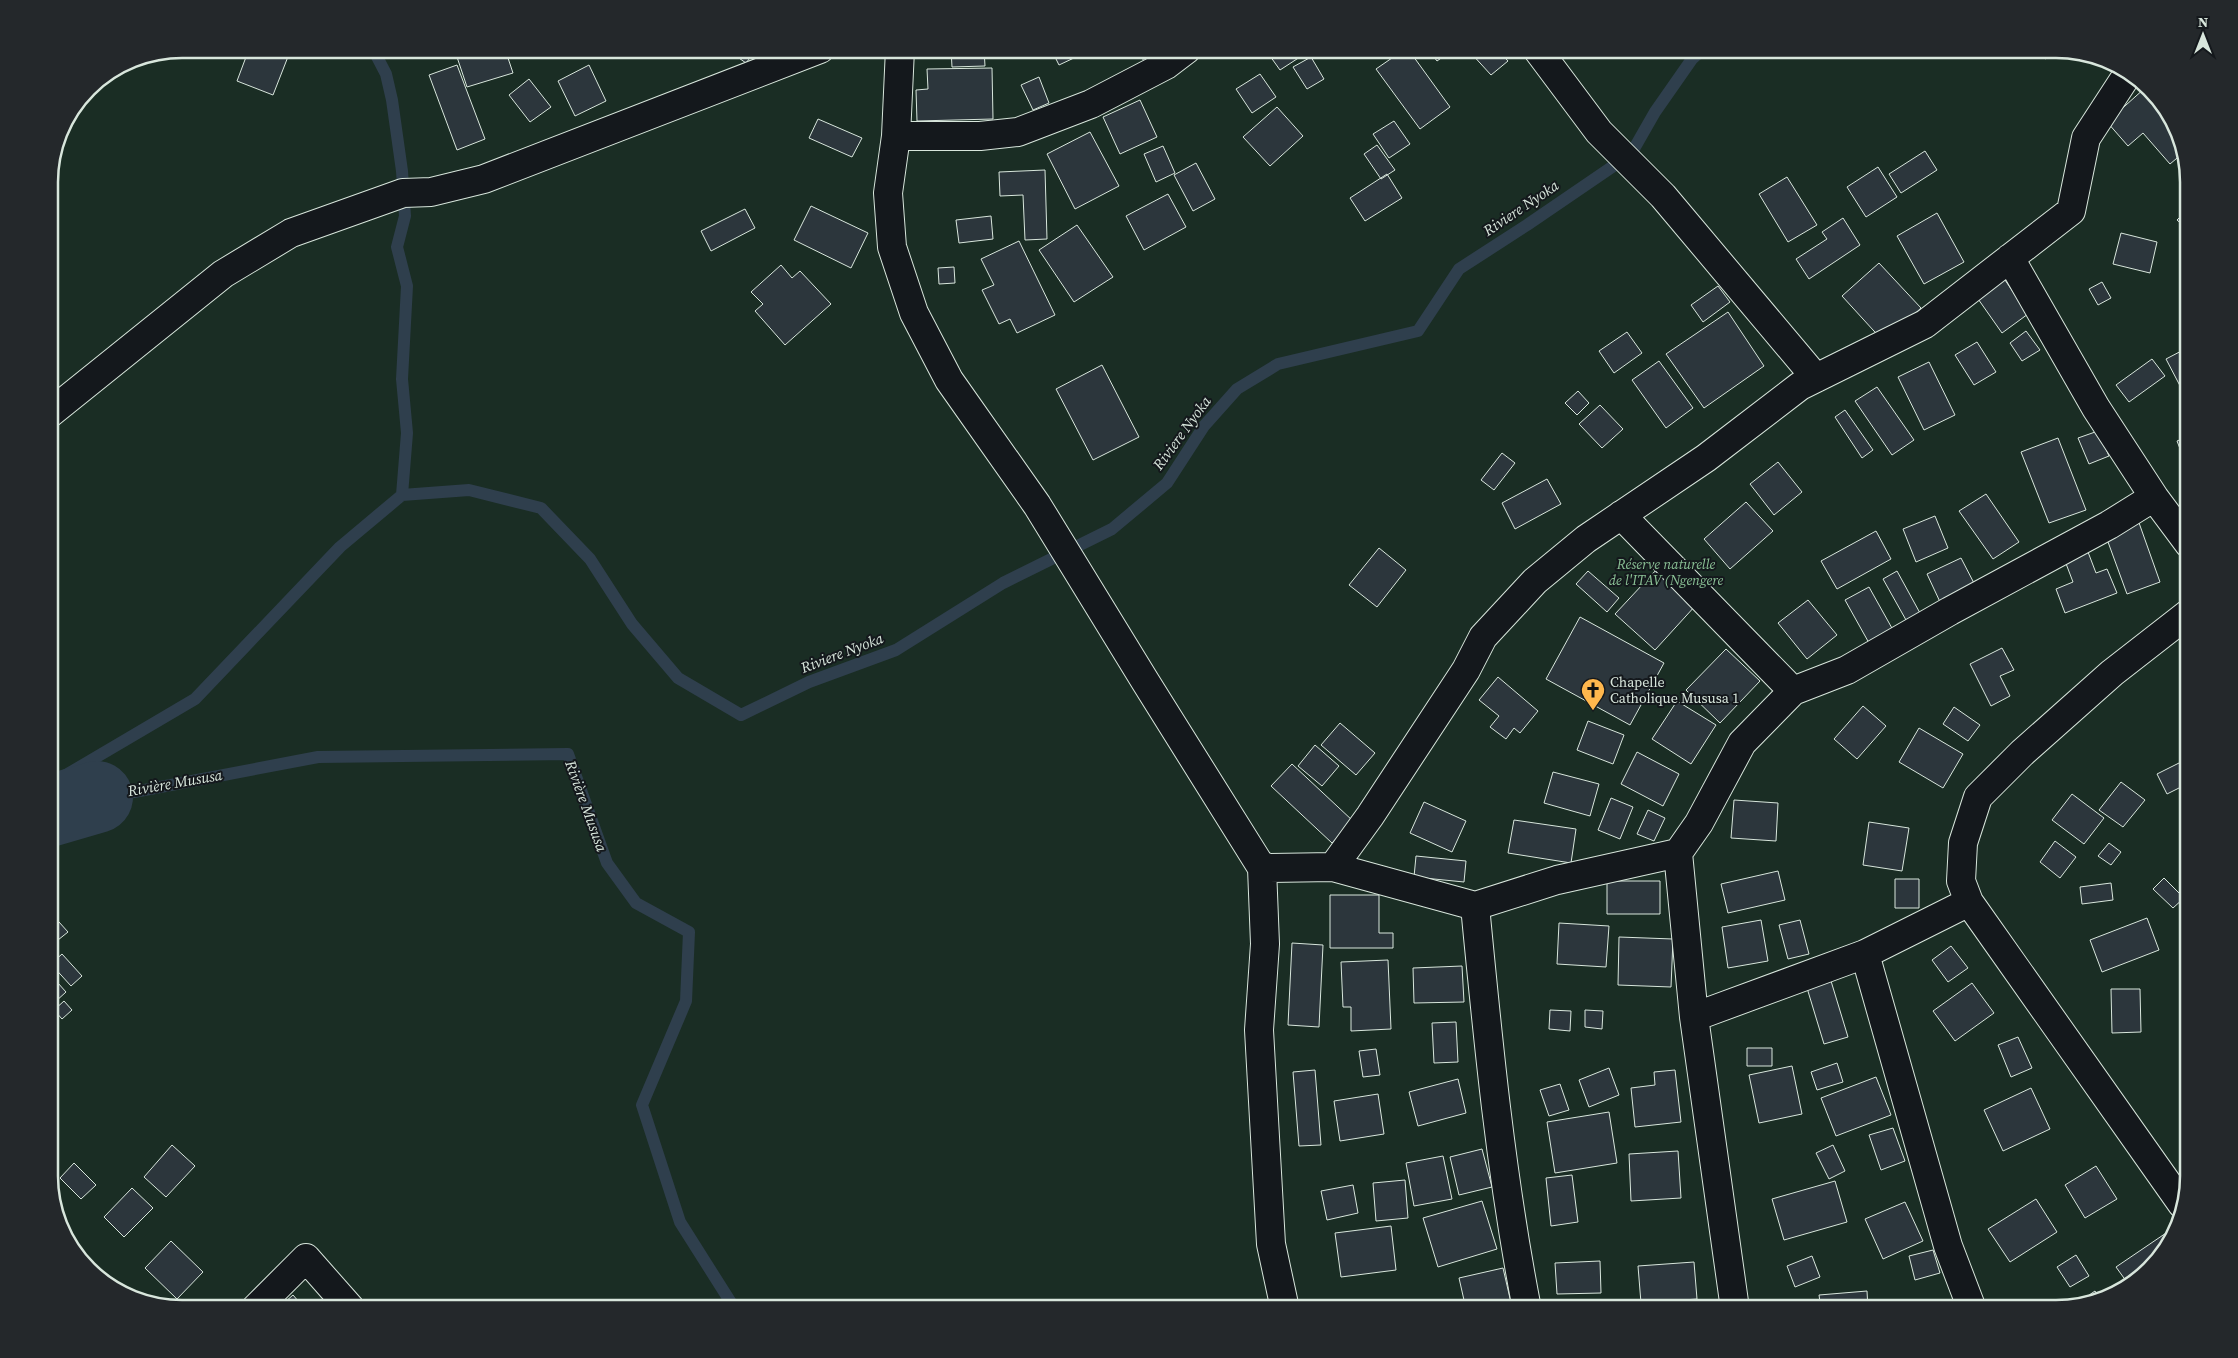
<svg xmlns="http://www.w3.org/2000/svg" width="2238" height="1358" viewBox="0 0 2238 1358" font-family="'Source Serif 4',serif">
<rect width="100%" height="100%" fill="#14181c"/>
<path fill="#1a2d24" stroke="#939e99" d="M182,49H2056L2123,67L2171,115L2189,173V1176L2171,1243L2122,1292L2056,1309H182L115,1291L67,1243L49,1185V173L59,131L88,88L131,59Z"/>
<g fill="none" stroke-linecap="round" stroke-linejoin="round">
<path stroke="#2f3f4d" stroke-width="12" d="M373,49L386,74L392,100L402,171L405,216L397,247L407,286L402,379L407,433L402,495
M49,785L195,699L340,547L402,495L469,490L541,508L590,559L632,624L678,678L741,715L809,682L896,650L1003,583L1112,529L1167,483L1204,426L1237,389L1278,364L1418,331L1459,269L1527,225L1631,154L1655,112L1692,59L1703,49
M97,797L134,792L318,757L568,754L607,863L636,903L689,932L686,1001L642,1105L680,1222L735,1309"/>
<path stroke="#2f3f4d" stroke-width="72" d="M49,811L97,797"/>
</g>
<path fill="#2c363c" stroke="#d8e6dc" d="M249,49H291L273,95L237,81Z
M462,49H505L513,73L467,87L455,51Z
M726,49H757L746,63Z
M951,49H984L985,66L952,67Z
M1051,49H1093L1059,65Z
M1136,49H1163L1144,61Z
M1265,49H1294L1300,57L1280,70Z
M1324,49H1343L1329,57Z
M1405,49H1408L1450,107L1420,129L1376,69Z
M1428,49H1454L1437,61Z
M1474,49H1497L1508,61L1491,75L1470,52Z
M2039,49H2056L2059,50L2045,59Z
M1311,57L1324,79L1307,89L1293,67Z
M457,65L485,139L457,150L429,75Z
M589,65L606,101L575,116L558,81Z
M992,68L993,119L917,121L916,90L928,89L927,69Z
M1260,74L1276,97L1252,113L1236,89Z
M1039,77L1049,103L1033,110L1021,85Z
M529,79L551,107L530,122L509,95Z
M2145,88L2171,115L2183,153L2170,164L2143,133L2128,146L2107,122Z
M1140,100L1157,137L1120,154L1103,117Z
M1277,107L1303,136L1270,166L1243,137Z
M818,119L862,138L852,157L809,138Z
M1394,121L1410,144L1389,158L1373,134Z
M1090,132L1119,186L1075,209L1047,154Z
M1377,145L1395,170L1381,179L1364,154Z
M1163,146L1175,173L1156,182L1144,154Z
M1925,151L1937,170L1901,193L1889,174Z
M1196,163L1215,199L1193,211L1174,175Z
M1878,167L1897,197L1866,217L1847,187Z
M1045,170L1047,239L1025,240L1023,195L1000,196L999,172Z
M1387,174L1402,198L1365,221L1350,198Z
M1787,177L1817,225L1788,242L1759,194Z
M1168,194L1186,227L1144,250L1126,216Z
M811,206L868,233L851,268L794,240Z
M2189,208V231L2177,220Z
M745,209L755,228L711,251L701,231Z
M1937,213L1964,262L1924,284L1897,236Z
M991,216L993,239L959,243L956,220Z
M1843,218L1860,245L1809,279L1796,259L1827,239L1822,232Z
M1077,225L1113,277L1074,302L1039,250Z
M2121,233L2157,242L2150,273L2113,264Z
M1019,241L1055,315L1017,333L1010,319L999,324L982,290L994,285L981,259Z
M1879,263L1921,308L1884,342L1842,296Z
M781,265L792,278L800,271L831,304L785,345L755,311L763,304L751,292Z
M954,267L955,283L939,284L938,268Z
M2003,277L2028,314L2002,333L1976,296Z
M2102,282L2111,298L2098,305L2089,289Z
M1718,286L1730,302L1703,322L1691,305Z
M1728,312L1764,366L1704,408L1666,354Z
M2026,331L2040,350L2022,361L2010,343Z
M1627,332L1642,353L1614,373L1599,351Z
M1977,342L1996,372L1974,385L1955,355Z
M2189,347V403L2166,359Z
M2152,359L2165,376L2129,402L2116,385Z
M1659,361L1693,408L1666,428L1632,380Z
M1929,362L1955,415L1924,430L1898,377Z
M1102,365L1139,437L1093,460L1056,389Z
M1877,387L1914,440L1892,455L1855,401Z
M1578,391L1589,403L1577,415L1565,403Z
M1600,405L1623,429L1602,448L1579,424Z
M1845,410L1873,450L1862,458L1835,417Z
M2098,431L2109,456L2089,464L2078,438Z
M2189,436V462L2186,464L2177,441Z
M2058,438L2086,510L2049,523L2021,452Z
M1502,453L1515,463L1494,490L1481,480Z
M1778,462L1802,492L1774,515L1750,484Z
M1547,479L1561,504L1515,529L1502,503Z
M1986,494L2019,542L1993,559L1959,511Z
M1746,502L1773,531L1730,569L1704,539Z
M1935,516L1948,548L1916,562L1903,529Z
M2138,520L2160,582L2127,594L2104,531Z
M1876,531L1891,559L1837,589L1821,561Z
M1379,548L1406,570L1377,607L1349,585Z
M2088,552L2096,573L2107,569L2117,593L2065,613L2056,589L2073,582L2065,561Z
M1961,558L1976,587L1941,604L1927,574Z
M1657,569L1696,605L1655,650L1615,614Z
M1588,571L1619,598L1607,612L1576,584Z
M1897,571L1920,613L1906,620L1883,579Z
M1869,587L1893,630L1869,643L1845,600Z
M1808,600L1837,635L1807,659L1778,623Z
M1580,617L1664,663L1630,725L1546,679Z
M2002,648L2014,670L2000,676L2010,696L1991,706L1970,664Z
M1726,649L1760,681L1720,723L1686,690Z
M1498,677L1538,711L1520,733L1514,728L1506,739L1490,727L1499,716L1479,700Z
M1677,701L1716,725L1691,764L1652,739Z
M1863,706L1886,726L1857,759L1834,739Z
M1954,707L1980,725L1968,741L1943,724Z
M1588,721L1624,735L1613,764L1577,750Z
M1340,723L1375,753L1356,775L1321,745Z
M1919,728L1963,754L1943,788L1899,762Z
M1315,745L1339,766L1322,786L1298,766Z
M1637,752L1679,774L1663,806L1621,784Z
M2189,758V783L2167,794L2157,774Z
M1292,764L1353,821L1332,843L1271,786Z
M1553,772L1599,784L1590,816L1544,803Z
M2121,782L2145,800L2123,827L2099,810Z
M2072,794L2104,818L2084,844L2052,820Z
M1611,798L1633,807L1620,839L1598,830Z
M1734,800L1778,803L1776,841L1731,838Z
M1424,802L1466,821L1452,852L1410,833Z
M1648,810L1665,818L1654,841L1637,834Z
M1514,820L1576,829L1571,863L1508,853Z
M1869,822L1909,828L1902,871L1863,865Z
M2055,841L2076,857L2060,878L2040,862Z
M2109,843L2121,852L2111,865L2098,856Z
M1416,856L1466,861L1464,882L1414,877Z
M1778,871L1785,900L1728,913L1721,884Z
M2164,878L2184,898L2173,908L2153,889Z
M1895,879H1919V908H1895Z
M1607,881H1660V914H1607Z
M2111,883L2113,900L2082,904L2080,887Z
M1330,895H1379V933H1393V948H1330Z
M50,912L68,932L58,940L49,930Z
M2147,918L2159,950L2102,972L2090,940Z
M1761,920L1768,961L1728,968L1722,927Z
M1800,920L1809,954L1788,959L1779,925Z
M1559,923L1609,926L1606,967L1557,964Z
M1619,937L1673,939L1671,987L1618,985Z
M1292,943L1323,945L1319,1027L1288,1025Z
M1951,946L1968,968L1948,982L1932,960Z
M62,954L82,976L71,986L51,964Z
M1388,960L1391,1029L1351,1031V1007H1343L1341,962Z
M1462,966L1464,1002L1414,1003L1413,968Z
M49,973L66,992L55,1002L49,995Z
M1831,981L1848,1037L1824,1044L1807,988Z
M1972,983L1994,1013L1955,1041L1933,1011Z
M2111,989H2140L2141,1032L2112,1033Z
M64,1001L72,1010L62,1019L54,1010Z
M1550,1010L1571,1011L1570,1031L1549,1029Z
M1585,1010L1603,1011L1602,1029L1585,1027Z
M1456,1022L1458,1062L1434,1063L1432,1023Z
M2018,1037L2032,1068L2011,1077L1998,1045Z
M1747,1048H1772V1066H1747Z
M1376,1049L1380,1075L1363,1077L1359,1051Z
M1837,1063L1843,1082L1817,1090L1811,1072Z
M1792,1066L1802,1114L1759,1123L1749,1075Z
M1609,1068L1619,1095L1589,1107L1579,1080Z
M1315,1070L1321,1145L1299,1146L1293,1072Z
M1675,1070L1681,1122L1635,1127L1631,1088L1655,1085L1654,1072Z
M1876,1077L1891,1115L1836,1136L1821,1098Z
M1458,1079L1466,1113L1418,1126L1409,1092Z
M1560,1084L1569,1110L1549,1116L1540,1090Z
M2031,1088L2050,1129L2003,1151L1984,1110Z
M1378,1094L1384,1134L1340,1141L1334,1101Z
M1609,1112L1617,1163L1555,1173L1547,1122Z
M1893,1128L1905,1161L1881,1170L1869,1135Z
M172,1145L195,1166L166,1197L144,1177Z
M1833,1145L1845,1171L1829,1179L1816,1153Z
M1482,1149L1492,1187L1459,1195L1450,1157Z
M1678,1151L1681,1198L1631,1201L1629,1154Z
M1443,1156L1452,1199L1414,1206L1406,1163Z
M74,1163L96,1185L81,1199L60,1178Z
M2096,1166L2117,1199L2085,1218L2065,1185Z
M1572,1175L1578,1222L1551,1226L1546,1178Z
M1405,1180L1408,1218L1376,1221L1373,1183Z
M1835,1181L1847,1222L1784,1240L1772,1199Z
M1353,1185L1358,1213L1327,1220L1321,1191Z
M132,1188L153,1208L124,1237L104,1217Z
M2036,1199L2057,1232L2010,1262L1988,1229Z
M1482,1201L1497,1249L1438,1267L1423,1218Z
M1905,1202L1923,1241L1883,1259L1865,1219Z
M1391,1226L1396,1270L1341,1277L1335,1233Z
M2169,1231L2173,1236L2171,1243L2129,1285L2116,1267Z
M171,1241L203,1272L177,1299L145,1268Z
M1933,1250L1940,1273L1915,1280L1909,1256Z
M2076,1255L2089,1276L2070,1287L2057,1267Z
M1812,1256L1820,1277L1795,1287L1787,1266Z
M1600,1261L1601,1293L1557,1294L1555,1263Z
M1694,1262L1697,1299L1641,1303L1638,1266Z
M1503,1268L1512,1307L1466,1309L1459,1278Z
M1867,1291L1868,1309H1821L1819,1295Z
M2095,1291L2099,1298L2076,1304Z
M293,1295L305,1309H277Z
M1606,1303L1608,1309H1583Z"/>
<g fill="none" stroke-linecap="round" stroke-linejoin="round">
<g stroke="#d8e6dc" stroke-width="30">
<path id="minor" d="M900,49L896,136L888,193L892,247L914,313L949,380L1037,505L1145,681L1262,868L1265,944L1259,1030L1271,1244L1285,1309
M1537,49L1599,132L1663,196L1816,378
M896,136H980L1018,132L1091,104L1166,65L1187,49
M49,414L223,274L291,233L403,193L431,192L484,179L820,49
M2154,497L2189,544
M1621,515L1793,691
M1333,867L1370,816L1466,670L1483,637L1535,581L1586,539L1706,458L1800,386L1925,324L2071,211L2086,138L2129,72
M1262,868L1333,867L1475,906L1557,880L1678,853
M1475,906C1488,1041 1501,1176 1527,1309
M1865,954L1948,1246L1972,1309
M1694,1017L1865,954L1969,902
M2182,1204L1969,902L1961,881L1963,843L1978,797L2022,753L2112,673L2189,613
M255,1309L306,1258L351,1309
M1735,1309L1694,1017L1678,853L1699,823L1742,743L1793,691L1847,670L1950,611L2109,525L2154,497L2096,408L2010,258"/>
</g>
<use href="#minor" stroke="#14181c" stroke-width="28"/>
</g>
<defs>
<g id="church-pin" transform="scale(1.25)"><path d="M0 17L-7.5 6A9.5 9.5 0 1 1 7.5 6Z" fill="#ffb74d" stroke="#14181c"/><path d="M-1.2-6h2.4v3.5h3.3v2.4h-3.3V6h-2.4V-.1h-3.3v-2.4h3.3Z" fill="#111"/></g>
</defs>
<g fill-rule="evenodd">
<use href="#church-pin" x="1593" y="690"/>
</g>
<g text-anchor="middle" stroke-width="4" stroke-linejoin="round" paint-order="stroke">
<g font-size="14" font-style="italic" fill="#8ac095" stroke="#14181c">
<text x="1666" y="569">Réserve naturelle<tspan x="1666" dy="16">de l'ITAV (Ngengere</tspan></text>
</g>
<g font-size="14" fill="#d8e6dc" stroke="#14181c" text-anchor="start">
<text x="1610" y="687">Chapelle<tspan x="1610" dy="16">Catholique Mususa 1</tspan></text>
</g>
<g font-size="15" font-style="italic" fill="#d8e6dc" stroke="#14181c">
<text transform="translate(1521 208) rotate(-34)" y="5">Riviere Nyoka</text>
<text transform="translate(1182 433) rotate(-54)" y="5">Riviere Nyoka</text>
<text transform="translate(842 653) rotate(-21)" y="5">Riviere Nyoka</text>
<text transform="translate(175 783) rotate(-10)" y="5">Rivière Mususa</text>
<text transform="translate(586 806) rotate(70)" y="5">Rivière Mususa</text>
</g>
</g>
<path d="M0 0H2238V1358H0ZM182 58H2056A124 124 0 0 1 2180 182V1176A124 124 0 0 1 2056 1300H182A124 124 0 0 1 58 1176V182A124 124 0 0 1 182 58Z" fill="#24282b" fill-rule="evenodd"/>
<path fill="none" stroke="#d8e6dc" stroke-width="2.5" d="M182 58H2056A124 124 0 0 1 2180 182V1176A124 124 0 0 1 2056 1300H182A124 124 0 0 1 58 1176V182A124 124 0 0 1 182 58Z"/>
<g transform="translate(2203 35)" stroke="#14181c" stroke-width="4" paint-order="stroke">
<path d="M0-4L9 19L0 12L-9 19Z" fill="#d8e6dc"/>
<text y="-8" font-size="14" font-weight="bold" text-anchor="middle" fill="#d8e6dc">N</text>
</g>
</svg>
